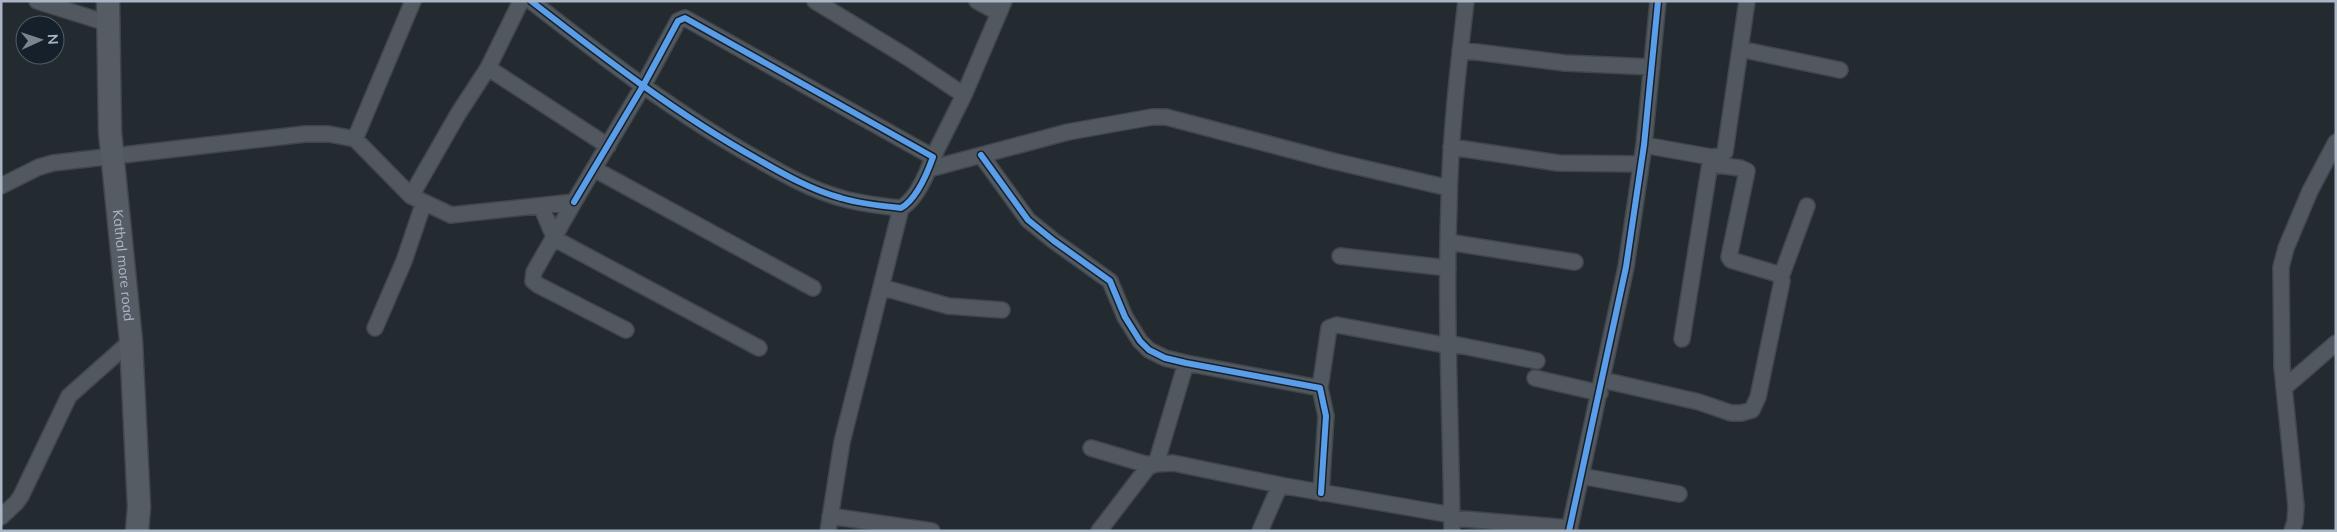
<svg xmlns="http://www.w3.org/2000/svg" width="2337" height="532" viewBox="0 0 2337 532" font-family="Mulish,sans-serif">
<rect width="100%" height="100%" fill="#232a30"/>
<g fill="none" stroke-linecap="round" stroke-linejoin="round">
<g stroke="#40464b" stroke-width="18">
<path id="street" d="M37,1L107,23
M531,1C604,58 678,115 759,160C785,175 812,190 841,198C861,204 881,206 901,208C917,199 927,174 933,157L685,18L678,21L643,86L574,202
M815,1L907,57L964,95
M977,1L999,13
M1740,49L1840,70
M1460,50L1565,63L1652,67
M488,68L608,146
M355,139L411,196L451,215L574,202L534,272L533,281L538,285L626,330
M1644,145L1711,157L1721,156L1725,152L1747,1
M1451,147L1558,163L1641,164
M981,155L1028,220L1054,241L1110,281L1125,317L1140,341L1149,350L1165,358L1186,363L1320,388L1326,416L1321,493
M933,157L964,95L1004,1
M594,169L813,288
M929,169L1068,132L1152,117H1166L1333,161L1449,188
M1,186L39,167L53,163L305,134H329L355,139L413,1
M411,196L458,114L488,68L521,1
M541,206L555,239L759,348
M1448,242L1575,262
M1340,256L1448,268
M1781,277L1807,206
M881,287L948,306L1002,310
M375,328L404,261L424,202
M1682,339L1711,157
M1535,378L1600,393
M1603,380L1699,402L1731,413H1741L1752,410L1758,397L1782,281L1778,274L1731,260L1729,257L1747,171L1740,168L1710,164
M1320,388L1329,328L1337,325L1439,344L1448,343L1537,361
M2284,388L2336,343
M1091,448L1145,464H1156L1186,363
M1581,476L1679,494
M830,516L932,531
M1,517L16,503L21,496L69,396L131,341
M1452,518L1570,528
M828,531L842,442L901,208
M1099,531L1148,467L1156,464L1173,463L1285,486L1452,515
M1260,531L1280,485
M1452,531C1451,422 1445,314 1449,205C1450,137 1458,69 1466,1
M1569,531L1626,267L1644,145L1658,1
M2292,531L2295,522L2296,506L2282,367L2281,267L2286,248L2310,191L2336,142"/>
</g>
<g stroke="#40464b" stroke-width="25">
<g id="secondary">
<path id="s1" d="M108,1L110,132L131,341L139,507L137,531"/>
</g>
</g>
<use href="#street" stroke="#525860" stroke-width="15"/>
<use href="#secondary" stroke="#565c64" stroke-width="22"/>
<g stroke="#16202b" stroke-width="9">
<path id="cycleway" d="M531,1C604,58 678,115 759,160C785,175 812,190 841,198C861,204 881,206 901,208C917,199 927,174 933,157L685,18L678,21L643,86L574,202
M981,155L1028,220L1054,241L1110,281L1125,317L1140,341L1149,350L1165,358L1186,363L1320,388L1326,416L1321,493
M1569,531L1626,267L1644,145L1658,1"/>
</g>
<use href="#cycleway" stroke="#5a9eea" stroke-width="6"/>
</g>
<g text-anchor="middle" stroke-width="4.5" stroke-linejoin="round" paint-order="stroke">
<g font-size="14" fill="#aab6c4" stroke="#16202b">
<text dy="5" stroke="none"><textPath href="#s1" startOffset="265">Kathal more road</textPath></text>
</g>
</g>
<rect width="2337" height="532" fill="none" stroke="#aab6c4" stroke-width="5"/>
<g transform="translate(40 40) rotate(87)"><circle r="24" fill="#16202b" stroke="#515c68"/>
<path d="M0-4L9 19L0 12L-9 19Z" fill="#7b8590"/>
<text y="-8" font-size="14" font-weight="bold" text-anchor="middle" fill="#aab6c4">N</text>
</g>
</svg>
